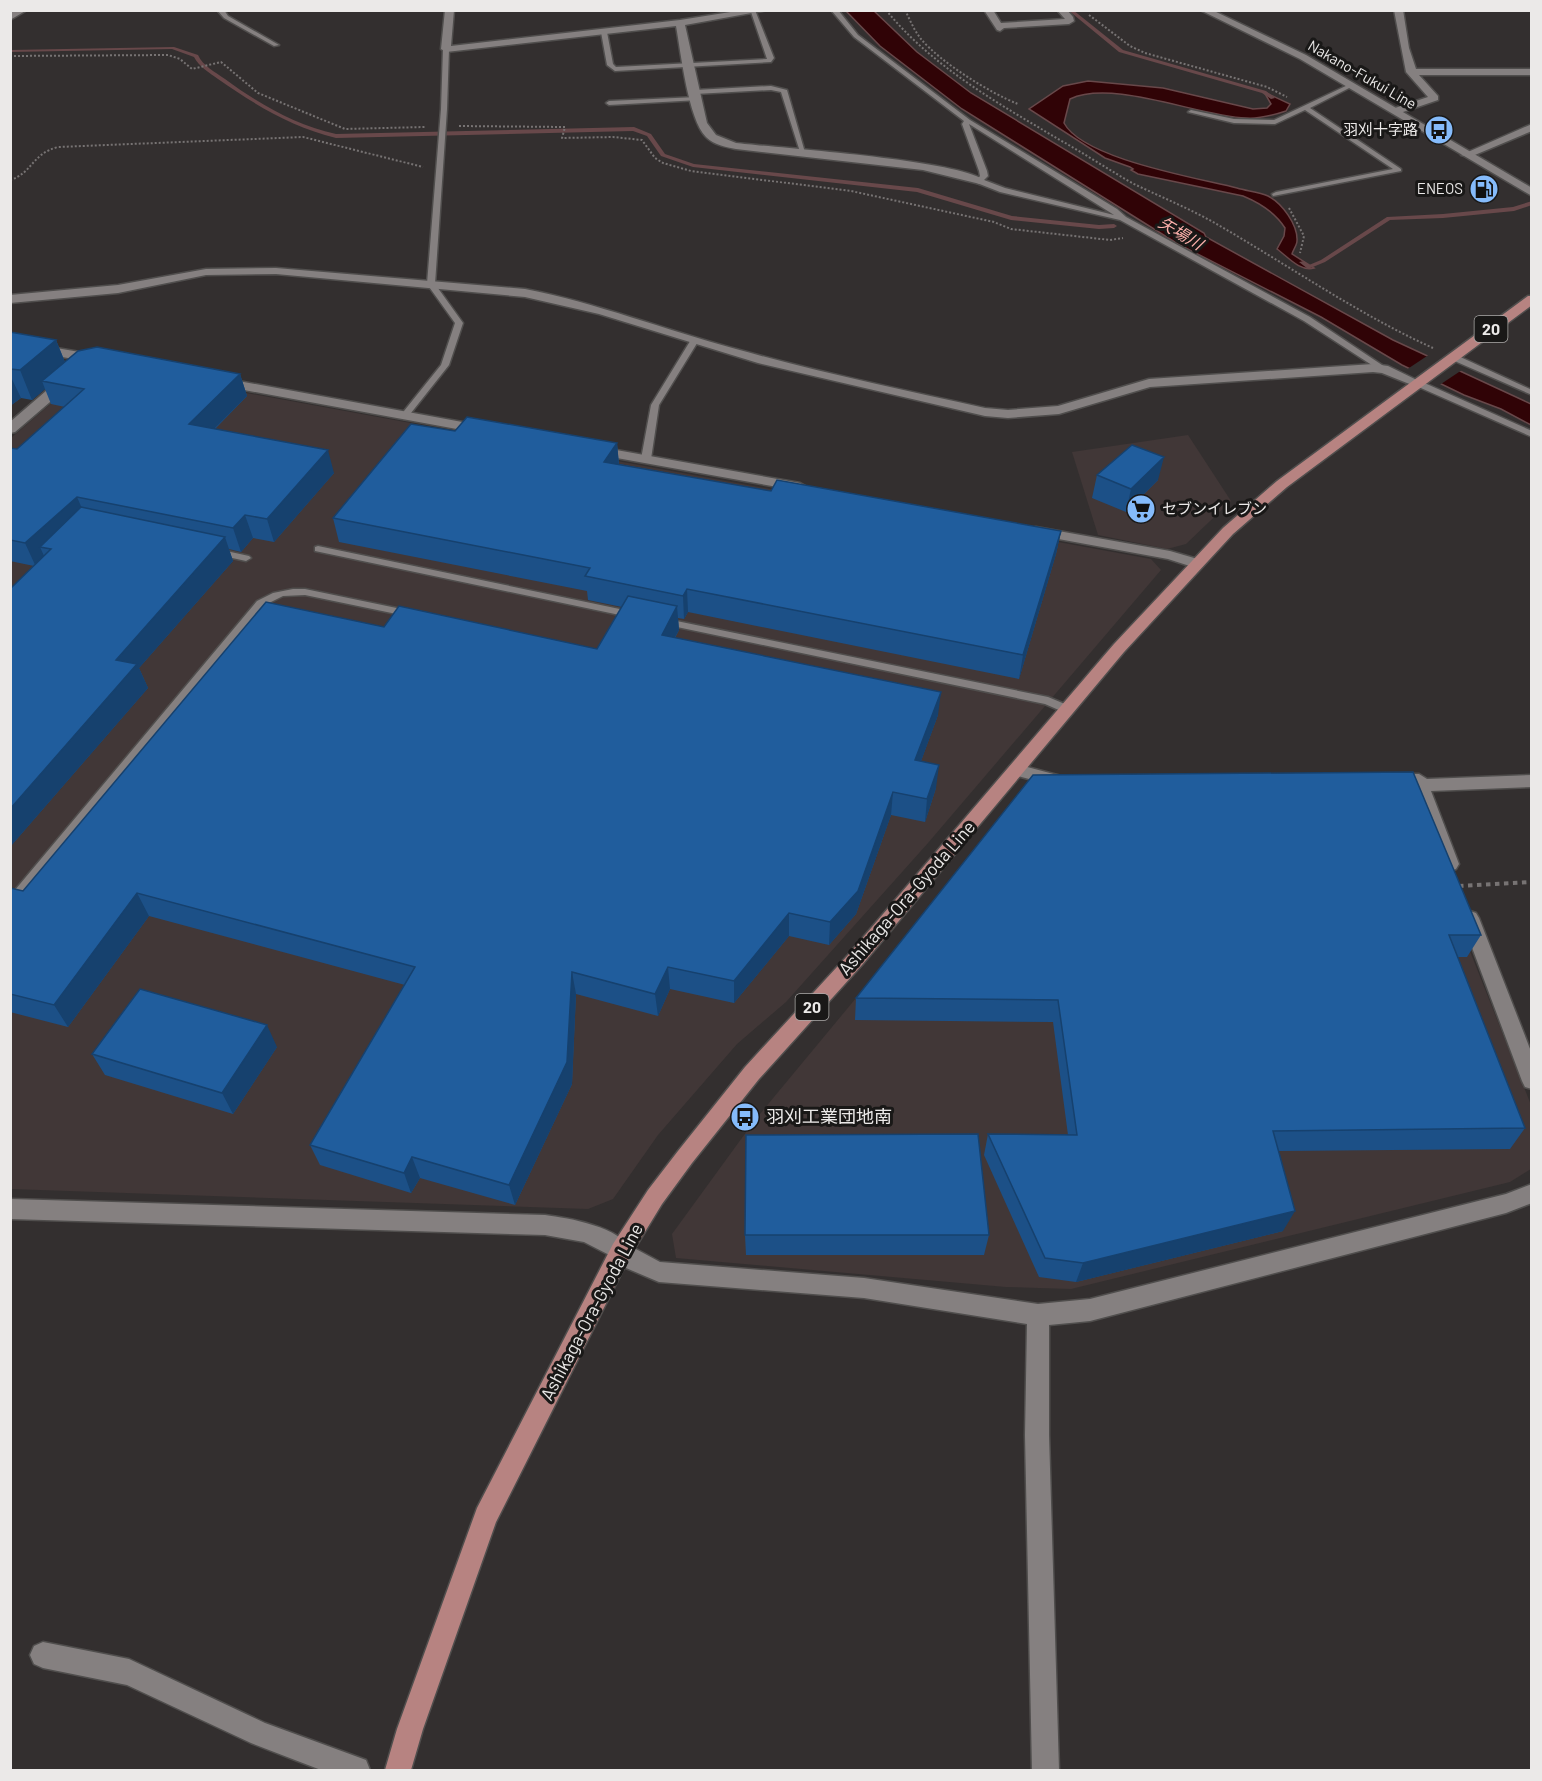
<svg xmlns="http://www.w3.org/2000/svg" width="1542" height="1781" viewBox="0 0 1542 1781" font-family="Barlow,'Noto Sans JP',sans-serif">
<rect width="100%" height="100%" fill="#332f2f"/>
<path fill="#413737" d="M105,367L1151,559L1161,570L928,843L786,1002L737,1044L658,1135L613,1199L588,1209L11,1189V438L90,370Z
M1188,435L1231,501L1186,544L1167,549L1098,535L1072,452Z
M1406,790L1531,1105V1169L1510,1182L1071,1289L1006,1287L676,1258L672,1234L755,1120L1025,794Z"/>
<path fill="#300306" stroke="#68484a" stroke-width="1.5" d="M846,11H874L917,52L971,93L1204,233L1206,237L1393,340L1531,404V425L1501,409L1464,395L1402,365L1321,317L1178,244L962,109L880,46Z
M1088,81L1163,88L1253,109L1267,108L1271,104L1264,92L1290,104L1286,111C1274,115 1259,119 1246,118C1198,116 1113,79 1070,99L1064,123C1083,159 1198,178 1237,188C1247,191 1259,192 1268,196C1282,203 1298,225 1297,241C1297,245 1293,250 1292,254L1314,268C1300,272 1288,257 1277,249L1284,236L1285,228C1275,212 1260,203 1243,196L1138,174L1131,170L1133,169L1130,167L1105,158L1029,109L1063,86Z"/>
<path fill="#332f2f" d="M1430,354L1462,370L1438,386L1406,370Z"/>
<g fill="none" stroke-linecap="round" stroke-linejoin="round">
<path fill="#68484a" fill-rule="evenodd" d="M1073,10L1123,50L1266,91L1275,98L1271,99L1262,93L1119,52L1068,10Z
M174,47L198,55C203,66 215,72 225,79C259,104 295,125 336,134L634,127L651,134L665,154L694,164L918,188L1012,216L1099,225L1114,224L1117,226L1114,228L1099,229L1011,220L917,192L693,167L661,156L647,136L633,131L336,138C292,127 255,105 218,79C210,73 199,67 194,57L172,49L10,52V50Z
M1532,201V205L1514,211L1443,218L1390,220L1325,262L1308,269L1299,262L1304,261L1309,265L1321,260L1387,217L1443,214L1513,207Z"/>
<g stroke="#504e4d" stroke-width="3">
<path id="lane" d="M217,10H224L228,16L279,45L274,46L224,18Z
M755,10L774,58L771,62L615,71L607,65L601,32L604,30L607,32L613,64L616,67L767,59L751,12Z
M831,10H838L858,35L970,120L1117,209L1126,217L1310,317L1388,369L1381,371L1304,321L1120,220L1000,192L977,183L976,181L980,176L979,171L962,124L964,121L854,37ZM969,124L1111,213L1114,215L1005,188L984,180L988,176L987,171Z
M446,47L449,49L447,109L435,284L463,323L449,365L407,418L404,419L400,416L441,365L455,323L427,284L441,109L443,49Z
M1350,84L1355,85L1310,108L1401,169V171L1273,196L1272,194L1276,192L1393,169L1305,110L1275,124L1234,123L1188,112L1191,110L1234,119L1274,120Z
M771,86L787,90L806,156L801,155L781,92L771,90L695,94L692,92L695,90Z
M697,97L699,98V100L609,105L606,103L609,101Z
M692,338L699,340L659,405L651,459L646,462L643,461L641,459L651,405Z
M1450,355H1456L1532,390V395L1450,359Z
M1414,381H1420L1532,431V437L1414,385Z
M318,546L634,612L639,615L634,618L315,551V547Z
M217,549L249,556L251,558L246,561L214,554L212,552Z
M293,589H305L411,611L416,614L411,617L305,595L283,596L265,605L14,908L10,910V896L257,601L273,593Z
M662,618L1048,697L1072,707L1073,710L1068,714L1045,704L658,623V619Z"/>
</g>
<g stroke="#504e4d" stroke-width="3">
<path id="street" d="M15,10H27L10,20V13Z
M445,10H454L451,46L680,20L743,10H768L685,25L707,123L716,135L736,143C778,148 961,160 985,181L980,184L923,170L736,149C726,147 714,145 706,137C688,119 681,53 676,26L446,52L441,49Z
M984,10H993L1001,23L1065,19L1057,10H1067L1073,17L1074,21L1069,24L1004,28L1000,31L997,30Z
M1394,10H1403L1409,48L1416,69H1532V75H1419L1438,96V100L1400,113H1392V109L1428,97L1406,72Z
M1532,124V131L1470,157L1461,155Z
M276,268L525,289C597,303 665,330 736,349C818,372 902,390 985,408L1008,410L1058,406L1149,379L1373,364L1388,366L1423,383L1417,387L1382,373L1373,372L1150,387L1059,414L1008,418L985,416L758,363L599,314L525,297L276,274L206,275L118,293L10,303V295L118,285L206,269Z
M10,340L97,355L103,359L97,363L10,348Z
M66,377L71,378L72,381L71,384L15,432L10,433V422L61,378Z
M222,378L484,426L491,430L484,434L217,385L216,382L217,379Z
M594,446L800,483L807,487L800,491L589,453L587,450L589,447Z
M1036,527L1170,551L1201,560L1203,563L1196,568L1168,559L1031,534L1029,531L1031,528Z
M1016,764L1061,776L1063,780L1061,784L1055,786L1010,774L1008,770L1010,766Z
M1392,774H1419L1427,779L1532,775V787L1431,791L1459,864L1456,869L1450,871L1444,869L1441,864L1413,786L1386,784L1384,780L1386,776Z
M1470,911L1476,913L1479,918L1532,1054V1089L1525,1087L1522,1081L1461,918L1464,913Z
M1532,1184V1203L1506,1213L1090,1321L1049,1325V1435L1059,1770H1032L1025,1435L1027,1324L864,1298L659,1282L626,1268L613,1258L610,1251L613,1244L621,1241L660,1262L864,1278L1038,1304L1090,1299L1506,1194Z
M43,1642L129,1659L265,1723L366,1760L370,1770H321L251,1743L127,1685L43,1668L34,1664L30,1655L34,1646Z"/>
</g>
<g stroke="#504e4d" stroke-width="3">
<path id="secondary" d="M1200,10H1212L1306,55L1532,188V196L1300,59Z
M10,1199L545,1215C569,1218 621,1227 632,1251L629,1258L621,1261L584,1242L545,1235L10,1219Z"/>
</g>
<g stroke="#504e4d" stroke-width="3">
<path id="primary" d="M1528,296H1532V305L1287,487L1233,534L1124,652L862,965L759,1079L692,1163L662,1204L629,1258L496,1522L423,1729L411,1770H385L397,1729L477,1508L613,1244L648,1190L678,1151L745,1067L848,955L1114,644L1223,528L1277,481Z"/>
</g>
<path stroke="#777373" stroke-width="2" stroke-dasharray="2 2" stroke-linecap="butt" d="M886,10C931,66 999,104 1060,140C1085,154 1109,170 1134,184C1163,198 1193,210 1220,226C1291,267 1358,314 1433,348
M905,10C910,20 914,30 921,39C940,62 990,93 1018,104
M1089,15L1130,46L1145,53L1267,87L1287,97
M10,56L168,55L180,59L192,69L221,62L258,93L345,129L425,127
M459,126L565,127L562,138L613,137L642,140L655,158L663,163L691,171L851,191L994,222L1011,229L1110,240L1123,238
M10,180C33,173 31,154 58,147L303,137L423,167
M1289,208L1304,236L1300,253"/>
<path stroke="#777373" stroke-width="4" stroke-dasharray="4.5 4.5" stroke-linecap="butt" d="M1459,886L1532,882"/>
<use href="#lane" fill="#858080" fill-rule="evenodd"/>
<use href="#street" fill="#858080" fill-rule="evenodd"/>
<use href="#secondary" fill="#858080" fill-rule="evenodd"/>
<use href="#primary" fill="#b78381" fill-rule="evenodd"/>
</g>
<path fill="#1c5087" d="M10,332L56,340L65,362L240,374L247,396L215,429L334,473L274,542L253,538L241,552L229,549L233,561L139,668L148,688L10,847V589L34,566L10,561V448L17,449L65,407L51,404L45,389L32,400L21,398L10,406Z
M455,431L617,443L619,464L771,491L1061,531L1056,554L1019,679L688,612L684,619L678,618L679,630L675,638L938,715L921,761L936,788L925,822L891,815L856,914L829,945L789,936L734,1003L670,989L658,1016L576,994L572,1084L515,1205L420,1178L411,1193L320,1165L310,1145L405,985L149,916L68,1027L10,1012V888L23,891L384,627L597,649L622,607L588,600L587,591L339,542L333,518Z
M1097,475L1158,480L1126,512L1092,498Z
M1413,772L1481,935L1467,957H1458L1525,1128L1510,1149L1278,1151L1283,1231L1076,1282L1039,1277L984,1155L988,1134L1068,1135L1053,1022L855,1020L856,998Z
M277,1047L233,1114L105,1075L92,1054Z
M745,1235H989L984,1255H746Z"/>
<path fill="#16416e" d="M56,340L68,370L42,381L45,389L32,400L20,370Z
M240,374L247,396L196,447L189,424Z
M10,375L21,398L10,406Z
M617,443L619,466L604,462Z
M328,450L334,473L274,542L267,519Z
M1164,457L1158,480L1126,512L1131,489Z
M77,497L87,520L51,549L40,547L45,558L36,567L25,543Z
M245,515L253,538L241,552L233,528Z
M1061,531L1056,554L1019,679L1023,655Z
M225,537L233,561L139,668L148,688L10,847V809L116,660Z
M687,589L688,612L684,619L683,596Z
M677,606L679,630L663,658L662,635Z
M941,692L938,715L913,783L915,760Z
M939,765L936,788L925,822L927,799Z
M893,792L891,815L856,914L829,945L830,922Z
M137,893L149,916L68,1027L54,1005Z
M789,913V936L734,1003V981Z
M668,967L670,989L658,1016L655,994Z
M572,972L576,994L572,1084L515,1205L509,1185Z
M267,1025L277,1047L233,1114L222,1093Z
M412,1157L420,1178L411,1193L404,1173Z
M1295,1211L1283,1231L1076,1282L1083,1263Z"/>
<path fill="#205d9d" stroke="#16416e" stroke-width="1.5" d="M10,332L56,340L20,370L10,369Z
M97,347L240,374L189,424L328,450L267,519L245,515L233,528L77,497L25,543L10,540V448L17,449L84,389L42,381L78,351Z
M467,417L617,443L604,462L771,491L777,480L1061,531L1023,655L687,589L683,596L585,576L590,568L333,518L411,424L455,431Z
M1132,445L1164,457L1131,489L1097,475Z
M81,507L225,537L116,660L137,664L10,809V589L51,549L40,547Z
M628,596L677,606L662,635L941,692L915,760L939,765L927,799L893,792L858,891L830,922L789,913L734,981L668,967L655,994L572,972L567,1062L509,1185L412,1157L404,1173L310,1145L415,967L137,893L54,1005L10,994V888L23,891L266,602L384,627L399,606L597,649Z
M1413,772L1481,935H1449L1525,1128L1273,1131L1295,1211L1083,1263L1045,1258L988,1134L1077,1135L1058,1000L856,998L1033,775Z
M140,989L267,1025L222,1093L92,1054Z
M978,1134L989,1235H745L746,1135Z"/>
<defs>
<g id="bus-disc" transform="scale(1.5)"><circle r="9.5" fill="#85bbfb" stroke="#191817"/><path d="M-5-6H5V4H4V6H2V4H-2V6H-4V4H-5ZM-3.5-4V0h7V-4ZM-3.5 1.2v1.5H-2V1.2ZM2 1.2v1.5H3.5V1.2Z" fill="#111"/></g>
<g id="fuel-disc" transform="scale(1.5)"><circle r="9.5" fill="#85bbfb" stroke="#191817"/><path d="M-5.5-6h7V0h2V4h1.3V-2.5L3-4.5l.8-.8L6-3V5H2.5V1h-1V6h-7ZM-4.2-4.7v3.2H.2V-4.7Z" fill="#111"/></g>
<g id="supermarket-disc" transform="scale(1.5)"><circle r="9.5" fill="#85bbfb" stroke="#191817"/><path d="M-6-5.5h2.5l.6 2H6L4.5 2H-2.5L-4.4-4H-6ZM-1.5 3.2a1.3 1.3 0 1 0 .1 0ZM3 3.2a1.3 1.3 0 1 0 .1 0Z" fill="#111"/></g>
</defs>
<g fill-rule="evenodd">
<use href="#bus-disc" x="1439" y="130"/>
<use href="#fuel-disc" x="1484" y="189"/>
<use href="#supermarket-disc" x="1141" y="509"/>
<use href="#bus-disc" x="745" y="1117"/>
</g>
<g text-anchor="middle" stroke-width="6" stroke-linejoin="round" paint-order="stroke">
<g font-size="15" fill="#ebe9e8" stroke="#191817">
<text transform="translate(1362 75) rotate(30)" y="5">Nakano-Fukui Line</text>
</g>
<g font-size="15" fill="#ebe9e8" stroke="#191817" text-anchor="end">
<text x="1418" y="135">羽刈十字路</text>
<text x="1463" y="194">ENEOS</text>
<text x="1162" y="514" text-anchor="start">セブンイレブン</text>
</g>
<g font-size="16" font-style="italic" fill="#fcb0ab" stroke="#191817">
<text transform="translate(1181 233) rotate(31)" y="6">矢場川</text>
</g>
<g fill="#191817" stroke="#acaaa9" stroke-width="1.5">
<rect x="1474.5" y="316" width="33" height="26" rx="4.5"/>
<rect x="795.5" y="994" width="33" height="26" rx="4.5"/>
</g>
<g font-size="16" font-weight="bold" fill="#ebe9e8">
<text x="1491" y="335">20</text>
<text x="812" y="1013">20</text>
</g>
<g font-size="18" fill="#ebe9e8" stroke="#191817">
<text transform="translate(907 898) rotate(-49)" y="6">Ashikaga-Ora-Gyoda Line</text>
<text transform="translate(592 1312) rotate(-62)" y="6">Ashikaga-Ora-Gyoda Line</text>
</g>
<g font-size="18" fill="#ebe9e8" stroke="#191817" text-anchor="start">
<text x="766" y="1123">羽刈工業団地南</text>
</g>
</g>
<rect width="1542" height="1781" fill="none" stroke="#ebe9e8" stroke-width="24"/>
</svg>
